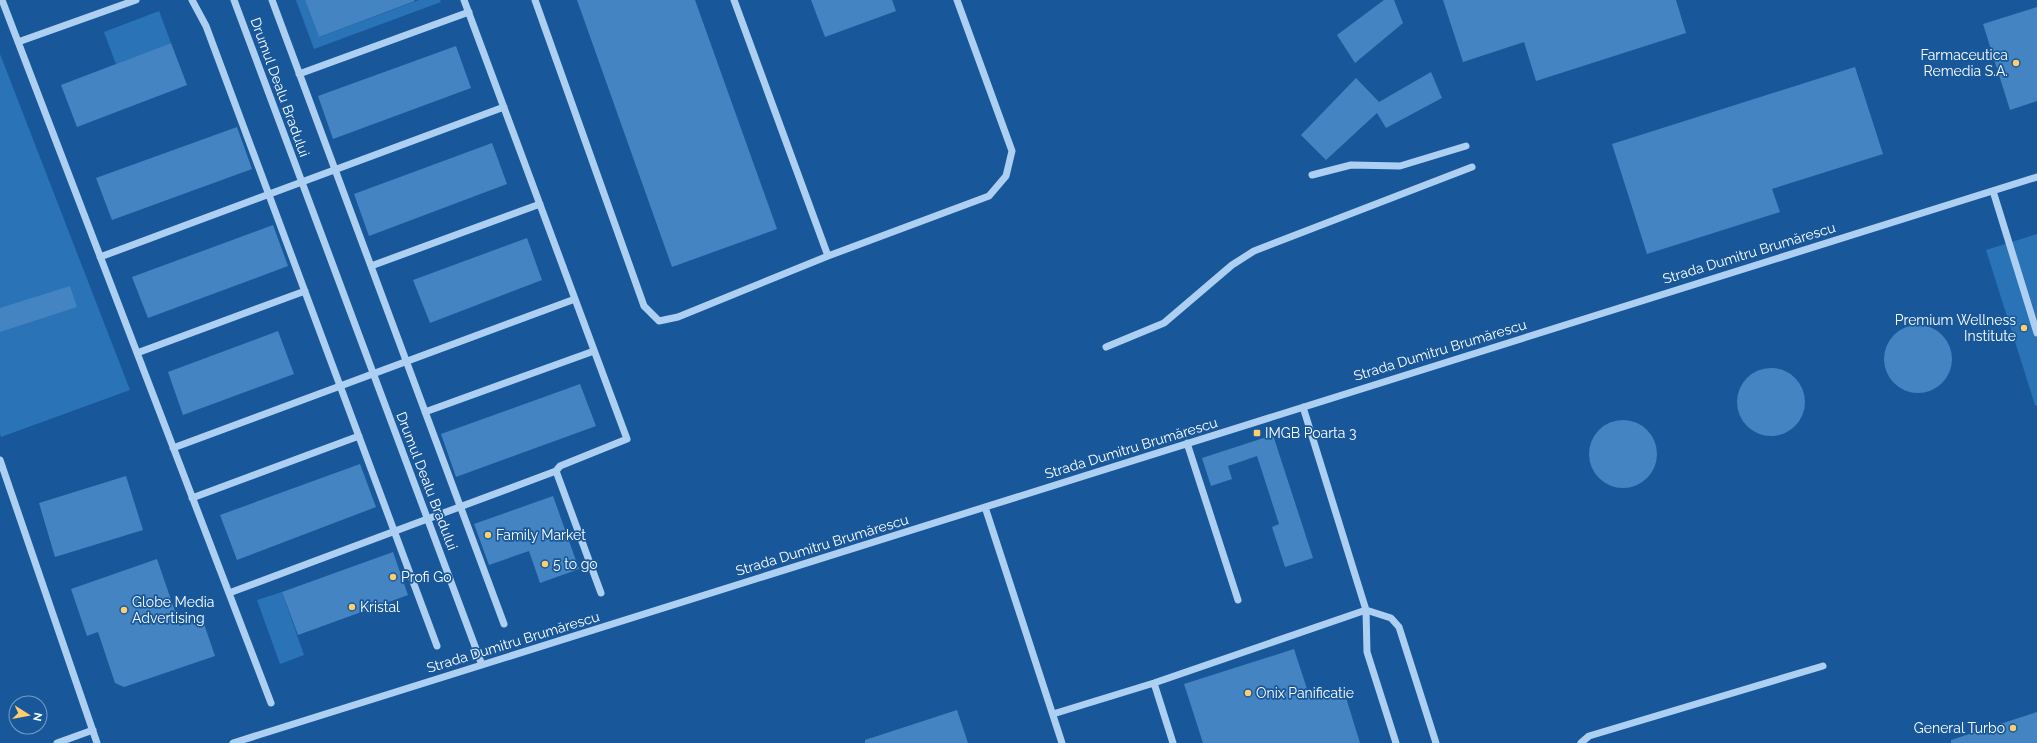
<svg xmlns="http://www.w3.org/2000/svg" width="2037" height="743" viewBox="0 0 2037 743" font-family="Raleway,sans-serif">
<rect width="100%" height="100%" fill="#18589a"/>
<path fill="#2b73b7" d="M296,0H305L319,37L419,0H440L441,2L314,49Z
M159,11L171,43L116,64L104,32Z
M0,54L130,390L1,437L0,434Z
M2037,234V406L2035,405L1986,250Z
M282,592L304,655L280,664L257,600Z"/>
<path fill="#4484c2" d="M305,0H414L415,1L319,37Z
M577,0H695L777,229L672,267Z
M811,0H892L896,11L825,37Z
M1384,0H1394L1403,23L1355,63L1337,35Z
M1443,0H1676L1686,33L1536,81L1524,42L1463,62Z
M2037,7V101L2010,110L1983,24Z
M171,43L187,85L77,127L61,85Z
M456,46L471,88L333,139L318,96Z
M1855,67L1883,154L1772,189L1780,212L1647,254L1612,144Z
M1431,72L1442,98L1386,128L1377,113L1326,160L1301,135L1356,78L1379,102Z
M237,127L252,169L112,220L96,178Z
M492,143L507,184L369,236L354,194Z
M273,225L288,266L148,318L132,277Z
M527,238L542,280L430,323L413,280Z
M70,286L77,307L0,332V308Z
M1884 359a34 34 0 1 1 68 0a34 34 0 1 1-68 0Z
M278,331L294,374L183,415L168,372Z
M1737 402a34 34 0 1 1 68 0a34 34 0 1 1-68 0Z
M580,384L596,426L456,477L441,434Z
M1589 454a34 34 0 1 1 68 0a34 34 0 1 1-68 0Z
M1273,435L1313,558L1285,567L1272,527L1279,524L1257,456L1228,466L1232,479L1211,486L1202,458Z
M360,464L376,507L237,560L220,515Z
M126,476L143,530L55,557L39,503Z
M553,496L579,569L540,583L529,551L489,565L474,524Z
M393,552L408,595L298,635L282,592Z
M157,559L180,626L202,618L215,656L124,687L115,683L98,632L87,636L71,589Z
M1294,649L1310,698L1343,688L1360,743H1203L1184,684Z
M957,710L968,743H865V740Z
M2037,712V743H1951V740Z"/>
<g fill="none" stroke-linecap="round" stroke-linejoin="round">
<path stroke="#add0f2" stroke-width="7" d="M2,0L271,703
M192,0L206,26L437,646
M234,0L482,665
M272,0L504,624
M464,0L627,439L560,466L556,471
M535,0L644,306L659,321L678,317L828,256L989,196L1006,176L1012,151L957,0
M734,0L828,256
M18,42L136,0
M299,74L469,12
M1312,175L1351,165L1400,166L1466,146
M1993,191L2037,333
M100,257L504,107
M371,266L540,204
M1106,347L1164,323L1232,265L1254,251L1472,167
M137,353L305,291
M1303,407L1366,610L1367,652L1396,743
M425,412L594,351
M1187,443L1238,600
M173,448L575,299
M0,460L97,743
M556,471L601,593
M192,498L359,436
M985,507L1062,743
M229,593L556,471
M1154,683L1173,743
M1053,714L1154,683L1366,610L1391,618L1399,627L1436,743
M57,743L93,730
M233,743L2037,177
M1581,743L1589,736L1823,666"/>
</g>
<g fill="#ffcd6d" stroke="#18589a" stroke-width="1.5">
<circle cx="2016" cy="63" r="4"/>
<circle cx="2024" cy="328" r="4"/>
<rect x="1253" y="429" width="8" height="8" rx="2"/>
<circle cx="488" cy="535" r="4"/>
<circle cx="545" cy="564" r="4"/>
<circle cx="393" cy="577" r="4"/>
<circle cx="352" cy="607" r="4"/>
<circle cx="124" cy="610" r="4"/>
<circle cx="1248" cy="693" r="4"/>
<circle cx="2013" cy="728" r="4"/>
</g>
<g text-anchor="middle" stroke-width="3.5" stroke-linejoin="round" paint-order="stroke">
<g font-size="14" fill="#fff" stroke="#18589a" text-anchor="start">
<text x="2008" y="60" text-anchor="end">Farmaceutica<tspan x="2008" dy="16">Remedia S.A.</tspan></text>
<text x="2016" y="325" text-anchor="end">Premium Wellness<tspan x="2016" dy="16">Institute</tspan></text>
<text x="1265" y="438">IMGB Poarta 3</text>
<text x="496" y="540">Family Market</text>
<text x="553" y="569">5 to go</text>
<text x="401" y="582">Profi Go</text>
<text x="132" y="607">Globe Media<tspan x="132" dy="16">Advertising</tspan></text>
<text x="360" y="612">Kristal</text>
<text x="1256" y="698">Onix Panificatie</text>
<text x="2005" y="733" text-anchor="end">General Turbo</text>
</g>
<g font-size="14" fill="#fff" stroke="#18589a">
<text transform="translate(280 87) rotate(70)" y="5">Drumul Dealu Bradului</text>
<text transform="translate(1749 253) rotate(-17)" y="5">Strada Dumitru Brumărescu</text>
<text transform="translate(1440 350) rotate(-17)" y="5">Strada Dumitru Brumărescu</text>
<text transform="translate(1131 448) rotate(-17)" y="5">Strada Dumitru Brumărescu</text>
<text transform="translate(427 481) rotate(69)" y="5">Drumul Dealu Bradului</text>
<text transform="translate(822 545) rotate(-17)" y="5">Strada Dumitru Brumărescu</text>
<text transform="translate(513 642) rotate(-17)" y="5">Strada Dumitru Brumărescu</text>
</g>
</g>
<g transform="translate(28 715) rotate(101)"><circle r="19" fill="#18589a" stroke="#749bc2"/>
<path d="M0-3L7 15L0 10L-7 15Z" fill="#ffcd6d"/>
<text y="-6" font-size="11" font-weight="bold" text-anchor="middle" fill="#ffffff">N</text>
</g>
</svg>
